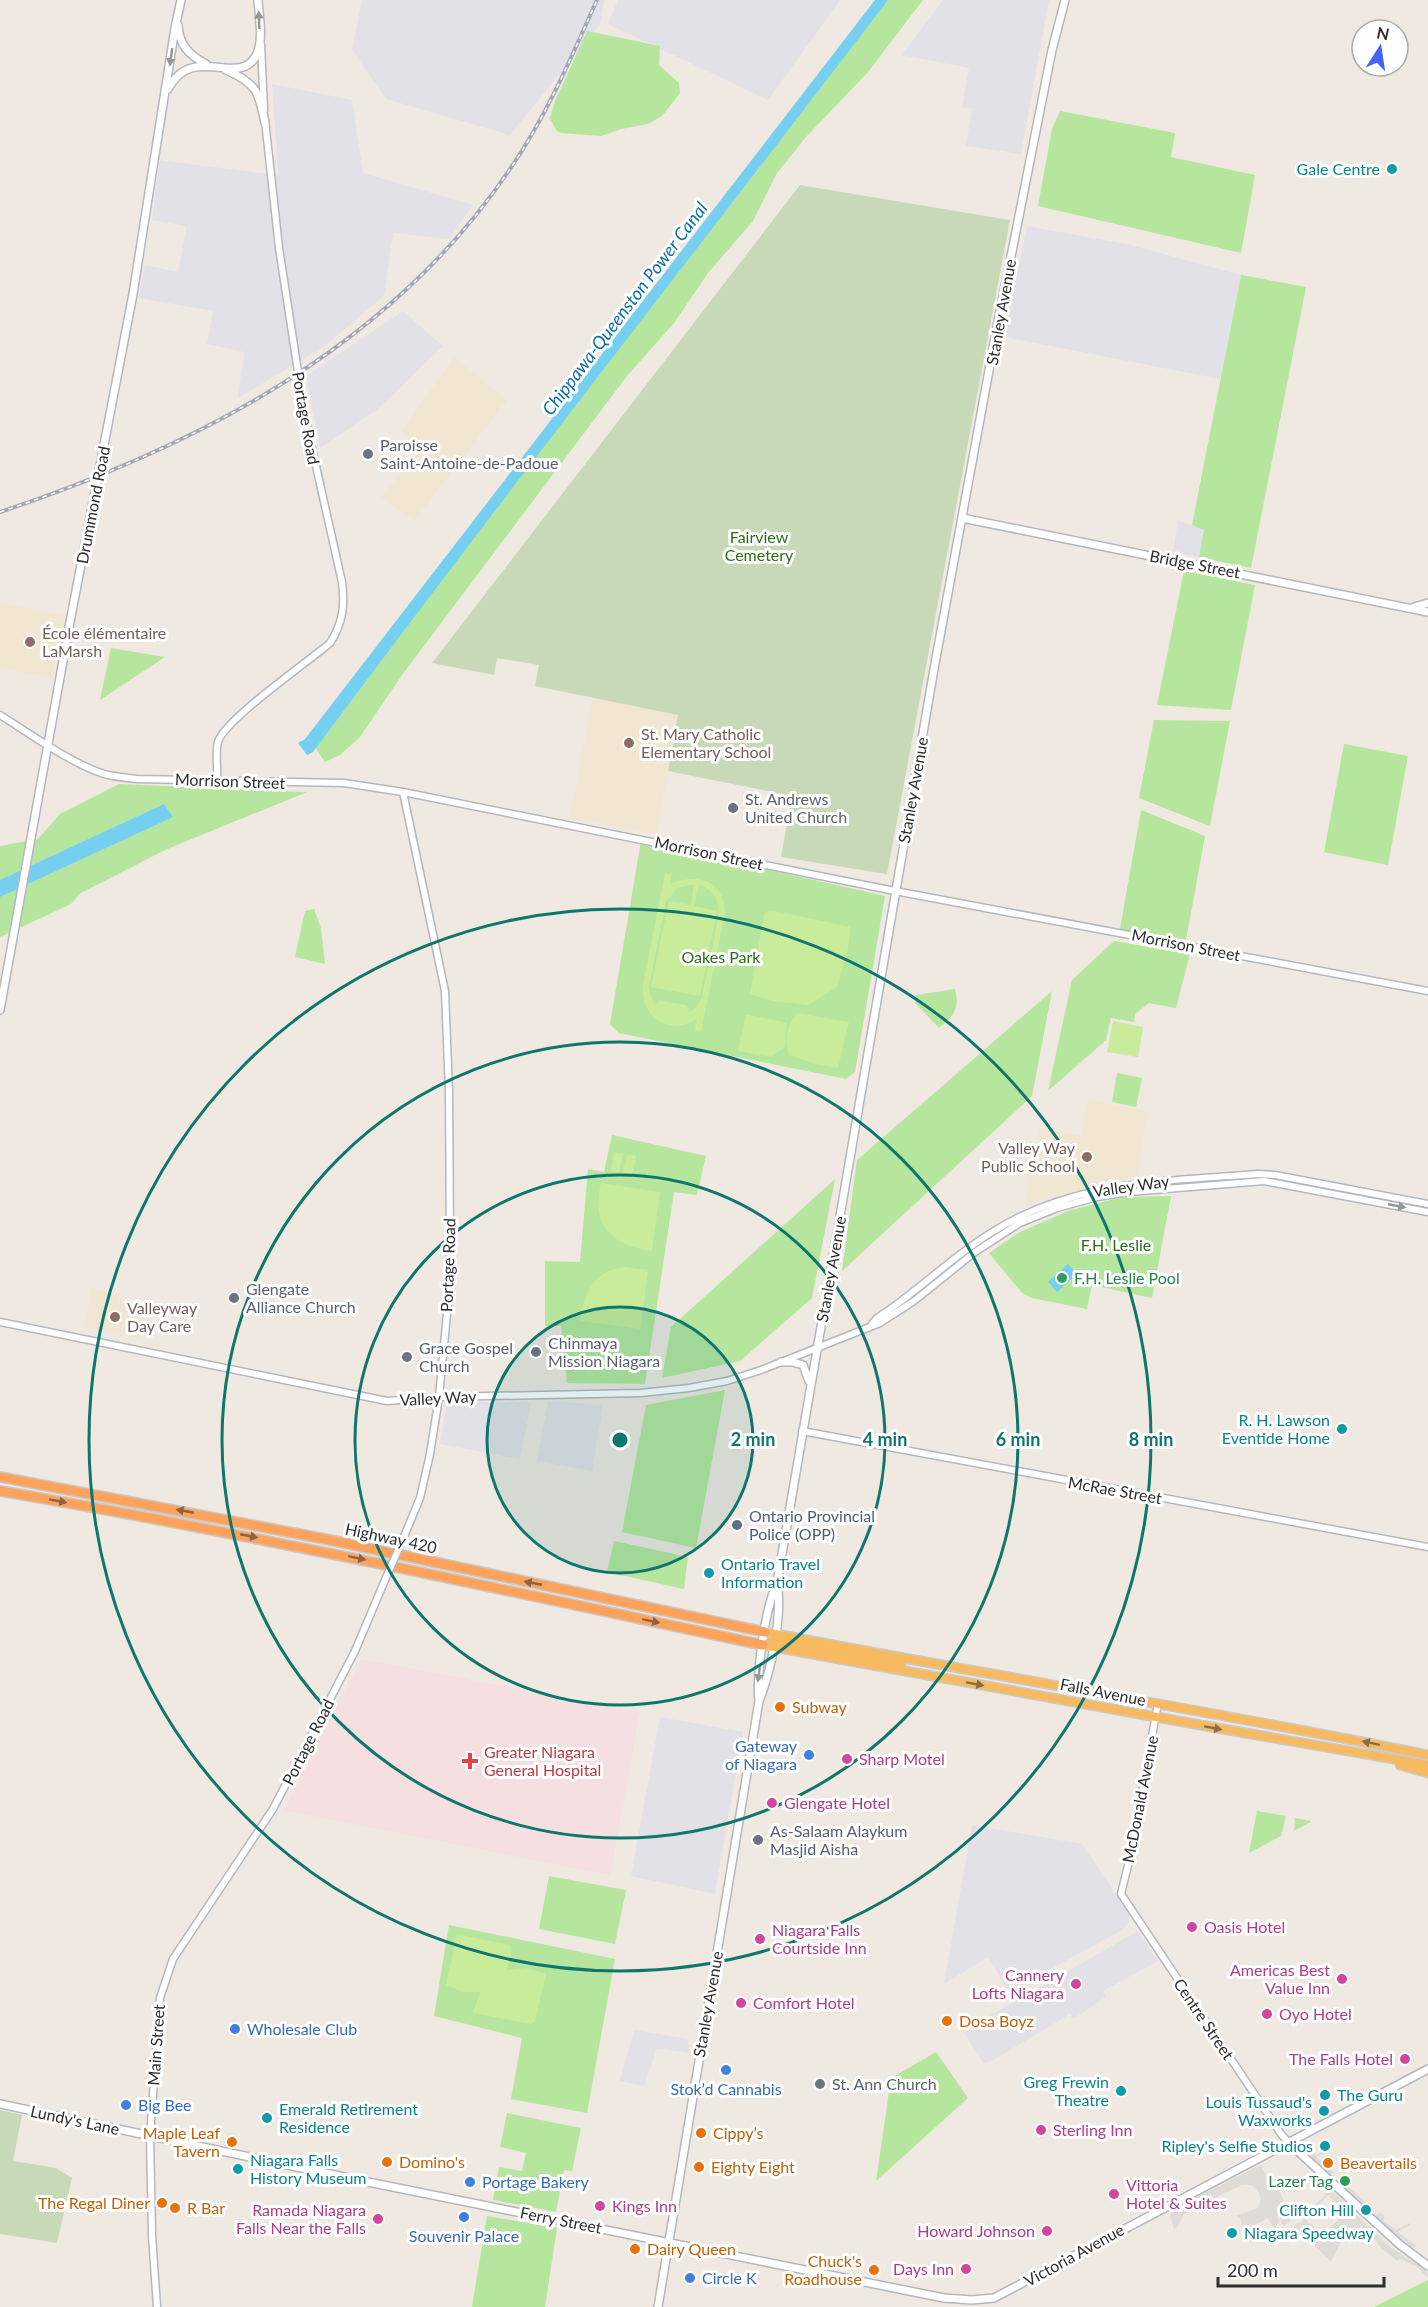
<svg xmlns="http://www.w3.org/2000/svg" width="1428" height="2307" viewBox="0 0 1428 2307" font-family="Lato,sans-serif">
<rect width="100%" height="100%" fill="#efe9e1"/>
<path fill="#e3e1e8" d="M362,0H604L600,24L510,135L386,99L352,50Z
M618,0H840L768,100L608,24Z
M943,0H1049L1021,154L966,146L972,109L962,107L969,68L902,55Z
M272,84L352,100L363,173L473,205L449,239L393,233L384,296L323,347L238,398L244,352L207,344L213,311L139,298L145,265L178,272L185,235L186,226L152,220L160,160L259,173H278Z
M1027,226L1131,245L1241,275L1220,379L1004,337Z
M403,311L443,346L379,408L320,448L306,376Z
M1178,521L1192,525L1204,530L1199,557L1173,552Z
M548,1401L603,1405L592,1471L537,1461Z
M447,1402H531L520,1459L440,1444Z
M660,1717L743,1732L715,1894L631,1876Z
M972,1825L1082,1844L1130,1915V1921L1122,1930L1009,1992L988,1957L944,1984Z
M1138,1931L1158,1961L1103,1991L1106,1997L1073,2019L1070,2014L992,2061L983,2063L963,2031Z
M634,2030L688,2039L689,2053L657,2048L644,2086L620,2081Z"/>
<path fill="#f0e6d1" d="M454,357L507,400L414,521L381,497L422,449L402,431Z
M0,603L65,616L53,678L0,669Z
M593,697L679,715L656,834L570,818Z
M1088,1100L1147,1111L1137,1177L1067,1192L1025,1206L1040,1128L1082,1136Z
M92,1288L119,1294L118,1302L146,1307L140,1338L85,1327Z"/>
<path fill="#f5dfe0" d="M361,1659L640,1712L610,1875L284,1810Z"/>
<path fill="#b6e59e" d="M887,0H923L868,72L806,137L777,173L753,221L708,273L674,323L627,376L402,675L360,737L340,755L325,762L312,743Z
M587,31L660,46L659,65L679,83L680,93L662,116L648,124L621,129L601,136L561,133L556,130L550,118L555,101Z
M1060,111L1175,133L1171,157L1255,175L1241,253L1038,206L1052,129Z
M1241,275L1306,287L1251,568L1199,557L1204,530L1192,525Z
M1184,571L1255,585L1231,710L1157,705Z
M111,648L165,657L100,700Z
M1154,720L1230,721L1210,826L1139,798Z
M1344,744L1408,756L1388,865L1324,852Z
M119,784L307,792L165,850L81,893L71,904L0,937V897L172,817L164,804L0,881V846L38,839L60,814Z
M1141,810L1205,836L1186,940L1120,929Z
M641,841L885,896L855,1072L846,1079L619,1033L610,1024Z
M314,909L321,928L325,964L295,957L305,911Z
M1114,941L1190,954L1176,1008L1149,1003L1135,1014L1134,1022L1111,1018L1106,1040L1048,1091L1072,980Z
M955,989C960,1008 954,1016 939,1028L915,1003L916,995Z
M1052,991L1032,1096L842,1271L857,1160Z
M1117,1073L1142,1078L1136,1107L1112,1102Z
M612,1135L706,1156L697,1195L674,1192L645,1384L567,1383L561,1326H545V1261L580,1262L588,1169L604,1172Z
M835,1179L812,1298L740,1361L662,1378L671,1327Z
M1171,1196L1152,1298L1092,1285L1087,1309L1032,1298L1022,1293L989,1253L1020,1232L1068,1211L1122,1197Z
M725,1390L696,1548L622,1532L646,1405Z
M614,1541L688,1557L684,1589L607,1572Z
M1257,1811L1286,1816L1281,1836L1249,1853Z
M1295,1818L1311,1821V1822L1294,1831Z
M549,1876L626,1890L615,1944L539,1929Z
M449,1925L615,1959L587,2113L511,2099L522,2038L434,2016Z
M936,2052L968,2098L876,2181L891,2078Z
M507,2113L581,2128L572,2171L564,2170L556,2212L493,2200L499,2167L522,2171L526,2153L500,2147Z
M487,2216L557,2228L545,2307H472Z
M1428,2280V2307H1374Z"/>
<path fill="#c8d9b8" d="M800,185L1010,220L887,874L781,857L792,796L668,771L678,715L535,686L539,665L497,658L494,675L432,663Z
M0,2110L22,2115L13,2161L56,2168L72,2178L57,2243L0,2234Z"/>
<path fill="#c9ec9a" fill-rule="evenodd" d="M665,873L671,875L670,884C696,873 725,879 725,913L701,1032L695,1031L697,1019C669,1037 640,1017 643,985ZM694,884L691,905L669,901L651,987L700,996L717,911L694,906L699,885C708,887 715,894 718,904C721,919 705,979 702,997L696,1007L689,1013L687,1005L660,1001L654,1005L650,995L649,986L666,902L677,888Z
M770,910L850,927L848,949L837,987L808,1005L772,1001L750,994L764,914Z
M797,1013L849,1022L838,1068L815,1064L789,1055C784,1041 787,1024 797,1013Z
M746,1014L787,1023L785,1047L771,1057L738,1051Z
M1113,1021L1143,1027L1138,1057L1107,1052Z
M614,1152L623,1154L619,1173L611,1171Z
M627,1154L636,1156L632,1176L623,1174Z
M601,1183L660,1192L652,1251C611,1245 591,1225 601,1183Z
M625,1267L648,1270L641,1327L640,1329L580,1321C584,1293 594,1270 625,1267Z
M460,1935L510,1945L511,1956L507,1970L527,1968L546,1974L535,2021L531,2024L473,2013L480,1992H462L446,1985L456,1938Z"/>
<path fill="#dfdcd8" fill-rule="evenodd" d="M1311,2149L1317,2155L1326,2150L1327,2152L1316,2157L1335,2173L1328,2174L1306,2151Z
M1261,2165L1270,2183L1275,2182L1288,2209L1294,2216L1285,2226L1282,2224L1279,2215L1277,2217L1279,2222L1274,2229L1268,2218L1244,2231L1240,2218L1236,2216L1258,2208L1261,2199L1257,2189L1251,2185H1242L1190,2210L1184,2214L1177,2228L1174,2229L1170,2215L1174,2208Z
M1340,2179L1373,2209L1370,2211L1359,2203L1338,2183Z
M1329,2191L1333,2192L1390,2247L1422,2267L1428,2274V2278L1414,2264L1412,2265L1401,2259L1397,2261L1382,2249L1370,2234L1362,2238L1358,2237L1357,2241L1350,2240L1345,2243L1341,2241L1331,2262L1301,2232L1293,2227L1297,2223H1302L1304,2216ZM1328,2195L1343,2210V2214L1326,2232L1320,2233L1311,2223H1308L1307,2219Z
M1380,2212L1384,2216V2221L1396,2230L1409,2223L1410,2225L1398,2232L1417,2246L1413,2248L1377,2220L1376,2216Z"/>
<path fill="#75cff0" d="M875,0H888C696,251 501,499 313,752L307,755L298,743L305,739Z
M164,804L173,817L0,897V880Z
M1068,1264L1077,1274L1057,1292L1048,1282Z"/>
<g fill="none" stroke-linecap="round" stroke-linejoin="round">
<g stroke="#b4b7c1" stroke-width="9">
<path id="tertiary" d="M261,45L264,110
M0,715C29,733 76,767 108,775C118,777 127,778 137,779L344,783L403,792L895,891L1428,991
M217,780C218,768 215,754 218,742C224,720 308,662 330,643C343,623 345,605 342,582L305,417L279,248L265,120
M403,792L445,991L449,1091L450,1245L449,1293L439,1397L430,1454L420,1498L403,1539
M0,1322L387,1401L439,1397L640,1393L689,1388L727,1381L761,1370L880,1323L914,1301L975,1252L1020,1223L1057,1208L1097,1197L1129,1192L1264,1181L1428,1212
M872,1324L877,1318C918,1292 952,1256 994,1231C1074,1181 1167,1181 1258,1174L1275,1175L1428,1204
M802,1431L1428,1547
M1158,1703L1132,1849L1121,1894L1281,2134L1289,2143
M157,2307L152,2235L150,2136L160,1998L173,1959L273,1809L355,1651L385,1580"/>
</g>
<g stroke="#b4b7c1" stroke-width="10">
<path id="secondary" d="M178,25C179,45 189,55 206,64
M226,70C256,83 259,91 265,123
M168,89C193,42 238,88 256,56C264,40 259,17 258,0
M962,518L1428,612
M1414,607L1428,603
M0,1010L70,622L133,294L175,28L181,0
M781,1362H793L803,1365L809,1381
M759,1701C756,1673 765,1609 777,1583L934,669L997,327L1052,50L1065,0
M0,2104L363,2181L944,2298L972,2300L994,2298L1428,2069
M1289,2143L1399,2244L1428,2266
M658,2307L759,1701C771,1671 783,1616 777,1583"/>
</g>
<g stroke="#c9c9c9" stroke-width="11">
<path id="trunk" d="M765,1632C986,1675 1208,1710 1428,1755
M763,1645L1189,1723L1428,1765
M764,1645L774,1641L901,1663
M1400,1765L1428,1773"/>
</g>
<g stroke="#c9c9c9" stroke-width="12">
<path id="motorway" d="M0,1477L325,1539L765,1632
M0,1491C256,1535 509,1591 763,1645"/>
</g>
<use href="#tertiary" stroke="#fff" stroke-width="6"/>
<use href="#secondary" stroke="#fff" stroke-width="7"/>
<use href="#trunk" stroke="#f8ba60" stroke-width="8"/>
<use href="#motorway" stroke="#ffa35c" stroke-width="9"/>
<g stroke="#a3a6b8" stroke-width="4">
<path id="rail" d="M0,512C198,446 391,346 510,169C546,117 571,58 597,0"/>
</g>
<use href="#rail" stroke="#fff" stroke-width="1.5" stroke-dasharray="4.5" stroke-linecap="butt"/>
<g stroke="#b4b7c1" stroke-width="9" stroke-linecap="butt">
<path id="tertiary-bridge" d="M385,1580L403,1539"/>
</g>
<use href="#tertiary-bridge" stroke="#fff" stroke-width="6"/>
</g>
<defs><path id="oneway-solid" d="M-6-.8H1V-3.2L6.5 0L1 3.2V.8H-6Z" transform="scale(1.5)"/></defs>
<g fill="#969696">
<use href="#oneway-solid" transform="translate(259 20) rotate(-92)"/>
<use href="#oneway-solid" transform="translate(171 57) rotate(98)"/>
<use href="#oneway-solid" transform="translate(1397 1206) rotate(11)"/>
<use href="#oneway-solid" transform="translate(759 1673) rotate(98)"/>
</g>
<g fill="#8c6343">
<use href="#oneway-solid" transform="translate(58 1501) rotate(10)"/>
<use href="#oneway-solid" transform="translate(185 1511) rotate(-169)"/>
<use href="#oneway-solid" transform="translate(249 1536) rotate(11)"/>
<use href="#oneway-solid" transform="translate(357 1558) rotate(12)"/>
<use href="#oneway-solid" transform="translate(533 1583) rotate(-169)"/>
<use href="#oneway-solid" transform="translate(651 1621) rotate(12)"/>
</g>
<g fill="#896d44">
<use href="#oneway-solid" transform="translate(975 1684) rotate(10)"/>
<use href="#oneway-solid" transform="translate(1213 1728) rotate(10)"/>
<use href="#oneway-solid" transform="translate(1371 1743) rotate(-168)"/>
</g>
<circle cx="620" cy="1440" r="133" fill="#0f766e" fill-opacity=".12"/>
<g fill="none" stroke="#0f766e" stroke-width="3">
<circle cx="620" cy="1440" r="133"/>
<circle cx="620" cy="1440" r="265"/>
<circle cx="620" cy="1440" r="398"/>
<circle cx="620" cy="1440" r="531"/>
</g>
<g fill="#0f9aa8" stroke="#fff" stroke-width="2">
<circle cx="1392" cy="169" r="6"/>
<circle cx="1342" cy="1429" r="6"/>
<circle cx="709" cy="1573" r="6"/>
<circle cx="1121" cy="2091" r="6"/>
<circle cx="1325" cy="2095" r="6"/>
<circle cx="1324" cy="2111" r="6"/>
<circle cx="267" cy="2118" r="6"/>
<circle cx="1325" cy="2146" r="6"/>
<circle cx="238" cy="2169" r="6"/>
<circle cx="1366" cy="2210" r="6"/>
<circle cx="1232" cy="2233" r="6"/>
</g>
<g fill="#6b7280" stroke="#fff" stroke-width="2">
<circle cx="368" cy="454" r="6"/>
<circle cx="733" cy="808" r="6"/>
<circle cx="234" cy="1298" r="6"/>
<circle cx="536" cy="1352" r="6"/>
<circle cx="407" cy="1357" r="6"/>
<circle cx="758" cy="1840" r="6"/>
<circle cx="820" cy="2084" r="6"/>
</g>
<g fill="#8d6e63" stroke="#fff" stroke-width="2">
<circle cx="30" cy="642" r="6"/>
<circle cx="629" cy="743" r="6"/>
<circle cx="1087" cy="1157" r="6"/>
<circle cx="115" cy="1317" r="6"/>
</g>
<g fill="#2e9e5b" stroke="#fff" stroke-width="2">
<circle cx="1062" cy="1278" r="6"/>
<circle cx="1345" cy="2181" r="6"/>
</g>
<circle fill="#5c6f8a" stroke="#fff" stroke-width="2" cx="737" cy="1525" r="6"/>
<g fill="#e8710a" stroke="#fff" stroke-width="2">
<circle cx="780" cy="1707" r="6"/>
<circle cx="947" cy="2021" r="6"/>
<circle cx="701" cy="2133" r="6"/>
<circle cx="232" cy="2142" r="6"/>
<circle cx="387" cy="2162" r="6"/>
<circle cx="1328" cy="2163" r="6"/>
<circle cx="699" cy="2167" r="6"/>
<circle cx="162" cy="2203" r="6"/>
<circle cx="175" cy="2208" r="6"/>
<circle cx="635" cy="2249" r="6"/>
<circle cx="874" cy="2270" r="6"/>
</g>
<g fill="#3f7fe0" stroke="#fff" stroke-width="2">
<circle cx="809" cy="1755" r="6"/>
<circle cx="235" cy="2029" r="6"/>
<circle cx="726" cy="2070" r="6"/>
<circle cx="126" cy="2105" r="6"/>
<circle cx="470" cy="2182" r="6"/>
<circle cx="464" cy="2217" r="6"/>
<circle cx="690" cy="2278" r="6"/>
</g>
<g fill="#d1479c" stroke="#fff" stroke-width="2">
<circle cx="847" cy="1759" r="6"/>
<circle cx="772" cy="1803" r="6"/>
<circle cx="1192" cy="1927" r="6"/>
<circle cx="760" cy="1939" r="6"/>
<circle cx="1342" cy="1979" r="6"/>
<circle cx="1076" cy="1984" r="6"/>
<circle cx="741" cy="2003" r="6"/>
<circle cx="1267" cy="2014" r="6"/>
<circle cx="1405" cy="2059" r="6"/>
<circle cx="1041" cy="2130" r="6"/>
<circle cx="1114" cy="2194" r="6"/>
<circle cx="600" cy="2206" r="6"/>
<circle cx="378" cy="2219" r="6"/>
<circle cx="1047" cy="2231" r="6"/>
<circle cx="966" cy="2269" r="6"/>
</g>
<path fill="#e0444e" stroke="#fff" stroke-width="2" d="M467 1752h6v6h6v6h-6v6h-6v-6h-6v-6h6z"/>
<g text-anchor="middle" stroke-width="6" stroke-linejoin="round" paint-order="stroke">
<g font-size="16" fill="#0d838f" stroke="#fff" text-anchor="end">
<text x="1380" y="175">Gale Centre</text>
<text x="1330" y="1426">R. H. Lawson<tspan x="1330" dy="18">Eventide Home</tspan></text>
<text x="721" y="1570" text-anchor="start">Ontario Travel<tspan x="721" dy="18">Information</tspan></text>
<text x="1109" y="2088">Greg Frewin<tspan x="1109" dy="18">Theatre</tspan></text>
<text x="1337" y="2101" text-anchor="start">The Guru</text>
<text x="1312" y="2108">Louis Tussaud's<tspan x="1312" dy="18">Waxworks</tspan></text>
<text x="279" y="2115" text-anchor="start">Emerald Retirement<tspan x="279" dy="18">Residence</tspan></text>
<text x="1313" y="2152">Ripley's Selfie Studios</text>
<text x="250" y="2166" text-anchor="start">Niagara Falls<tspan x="250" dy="18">History Museum</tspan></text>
<text x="1354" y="2216">Clifton Hill</text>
<text x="1244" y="2239" text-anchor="start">Niagara Speedway</text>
</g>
<g font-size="16" fill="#2e2e2e" stroke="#fff">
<text transform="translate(1001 312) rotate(-80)" y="6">Stanley Avenue</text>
<text transform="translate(306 418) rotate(80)" y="6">Portage Road</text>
<text transform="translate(93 505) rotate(-79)" y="6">Drummond Road</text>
<text transform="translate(1195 564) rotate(11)" y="6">Bridge Street</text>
<text transform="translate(230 781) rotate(2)" y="6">Morrison Street</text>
<text transform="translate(913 790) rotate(-80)" y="6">Stanley Avenue</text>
<text transform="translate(709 853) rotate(12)" y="6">Morrison Street</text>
<text transform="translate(1186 945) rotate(11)" y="6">Morrison Street</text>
<text transform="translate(1131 1186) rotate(-8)" y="6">Valley Way</text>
<text transform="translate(448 1265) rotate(-88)" y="6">Portage Road</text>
<text transform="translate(831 1269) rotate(-80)" y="6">Stanley Avenue</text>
<text transform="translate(438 1398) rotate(-3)" y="6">Valley Way</text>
<text transform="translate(1115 1490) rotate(10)" y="6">McRae Street</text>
<text transform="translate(391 1538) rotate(12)" y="6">Highway 420</text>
<text transform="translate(1103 1692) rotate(11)" y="6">Falls Avenue</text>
<text transform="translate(308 1742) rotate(-63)" y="6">Portage Road</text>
<text transform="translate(1140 1799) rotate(-79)" y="6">McDonald Avenue</text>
<text transform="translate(708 2004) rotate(-80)" y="6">Stanley Avenue</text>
<text transform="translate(1204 2019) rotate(56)" y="6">Centre Street</text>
<text transform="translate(156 2045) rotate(-86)" y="6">Main Street</text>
<text transform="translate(75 2120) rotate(12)" y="6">Lundy's Lane</text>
<text transform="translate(561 2220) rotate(11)" y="6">Ferry Street</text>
<text transform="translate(1074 2255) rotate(-29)" y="6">Victoria Avenue</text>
</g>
<g font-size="16" fill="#5b616d" stroke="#fff" text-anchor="start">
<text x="380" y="451">Paroisse<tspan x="380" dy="18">Saint-Antoine-de-Padoue</tspan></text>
<text x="745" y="805">St. Andrews<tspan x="745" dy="18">United Church</tspan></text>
<text x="246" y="1295">Glengate<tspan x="246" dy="18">Alliance Church</tspan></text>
<text x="548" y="1349">Chinmaya<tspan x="548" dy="18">Mission Niagara</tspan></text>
<text x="419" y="1354">Grace Gospel<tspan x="419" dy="18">Church</tspan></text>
<text x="770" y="1837">As-Salaam Alaykum<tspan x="770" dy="18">Masjid Aisha</tspan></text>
<text x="832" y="2090">St. Ann Church</text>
</g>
<g font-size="16" fill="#2c6e1b" stroke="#fff">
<text x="759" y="543">Fairview<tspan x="759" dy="18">Cemetery</tspan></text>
<text x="721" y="963">Oakes Park</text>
<text x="1116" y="1251">F.H. Leslie</text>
</g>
<g font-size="16" fill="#785e54" stroke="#fff" text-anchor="start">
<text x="42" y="639">École élémentaire<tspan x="42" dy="18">LaMarsh</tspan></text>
<text x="641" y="740">St. Mary Catholic<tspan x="641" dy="18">Elementary School</tspan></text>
<text x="1075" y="1154" text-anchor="end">Valley Way<tspan x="1075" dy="18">Public School</tspan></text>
<text x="127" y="1314">Valleyway<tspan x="127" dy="18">Day Care</tspan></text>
</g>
<g font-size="16" fill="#27864d" stroke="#fff" text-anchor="start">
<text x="1074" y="1284">F.H. Leslie Pool</text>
<text x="1333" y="2187" text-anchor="end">Lazer Tag</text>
</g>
<g font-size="16" fill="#4e5e75" stroke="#fff" text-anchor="start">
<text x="749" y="1522">Ontario Provincial<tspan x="749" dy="18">Police (OPP)</tspan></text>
</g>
<g font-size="16" fill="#c56008" stroke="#fff" text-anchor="start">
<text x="792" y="1713">Subway</text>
<text x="959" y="2027">Dosa Boyz</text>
<text x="220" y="2139" text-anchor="end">Maple Leaf<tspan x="220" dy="18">Tavern</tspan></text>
<text x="713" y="2139">Cippy’s</text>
<text x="399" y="2168">Domino's</text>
<text x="1340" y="2169">Beavertails</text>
<text x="711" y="2173">Eighty Eight</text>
<text x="150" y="2209" text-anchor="end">The Regal Diner</text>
<text x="187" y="2214">R Bar</text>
<text x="647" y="2255">Dairy Queen</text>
<text x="862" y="2267" text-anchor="end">Chuck's<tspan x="862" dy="18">Roadhouse</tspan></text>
</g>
<g font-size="16" fill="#366cbe" stroke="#fff" text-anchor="start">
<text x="797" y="1752" text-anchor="end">Gateway<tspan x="797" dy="18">of Niagara</tspan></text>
<text x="247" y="2035">Wholesale Club</text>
<text x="726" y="2095" text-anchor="middle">Stok’d Cannabis</text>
<text x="138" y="2111">Big Bee</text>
<text x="482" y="2188">Portage Bakery</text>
<text x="464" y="2242" text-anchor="middle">Souvenir Palace</text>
<text x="702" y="2284">Circle K</text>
</g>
<g font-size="16" fill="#be3a42" stroke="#fff" text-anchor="start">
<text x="484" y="1758">Greater Niagara<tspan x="484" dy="18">General Hospital</tspan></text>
</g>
<g font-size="16" fill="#b23c85" stroke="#fff" text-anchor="start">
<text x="859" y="1765">Sharp Motel</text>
<text x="784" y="1809">Glengate Hotel</text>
<text x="1204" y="1933">Oasis Hotel</text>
<text x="772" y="1936">Niagara Falls<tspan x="772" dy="18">Courtside Inn</tspan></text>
<text x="1330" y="1976" text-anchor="end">Americas Best<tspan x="1330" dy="18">Value Inn</tspan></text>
<text x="1064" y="1981" text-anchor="end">Cannery<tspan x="1064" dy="18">Lofts Niagara</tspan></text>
<text x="753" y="2009">Comfort Hotel</text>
<text x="1279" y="2020">Oyo Hotel</text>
<text x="1393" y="2065" text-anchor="end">The Falls Hotel</text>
<text x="1053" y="2136">Sterling Inn</text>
<text x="1126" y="2191">Vittoria<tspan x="1126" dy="18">Hotel &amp; Suites</tspan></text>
<text x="612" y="2212">Kings Inn</text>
<text x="366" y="2216" text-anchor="end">Ramada Niagara<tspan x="366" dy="18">Falls Near the Falls</tspan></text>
<text x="1035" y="2237" text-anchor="end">Howard Johnson</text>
<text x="954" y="2275" text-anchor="end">Days Inn</text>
</g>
<g font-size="18" font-style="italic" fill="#0d6fa3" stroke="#fff">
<text transform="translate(625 309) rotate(-53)" y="6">Chippawa-Queenston Power Canal</text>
</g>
</g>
<circle cx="620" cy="1440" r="9" fill="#0f766e" stroke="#fff" stroke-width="3"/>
<g font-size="18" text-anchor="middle" font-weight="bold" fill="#0f766e" stroke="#fff" stroke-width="6" stroke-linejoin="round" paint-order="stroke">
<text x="753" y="1446">2 min</text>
<text x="885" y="1446">4 min</text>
<text x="1018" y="1446">6 min</text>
<text x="1151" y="1446">8 min</text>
</g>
<g transform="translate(1380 48) rotate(12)"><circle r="28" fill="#ffffff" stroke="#ababab" stroke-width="1.5"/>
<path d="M0-4.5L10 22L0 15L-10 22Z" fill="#4264fb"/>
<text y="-9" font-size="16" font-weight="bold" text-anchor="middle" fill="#2e2e2e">N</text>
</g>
<path d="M1218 2277v9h166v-9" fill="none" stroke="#2e2e2e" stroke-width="3"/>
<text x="1227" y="2277" font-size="18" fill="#2e2e2e" stroke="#ffffff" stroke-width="4.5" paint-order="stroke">200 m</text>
</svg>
